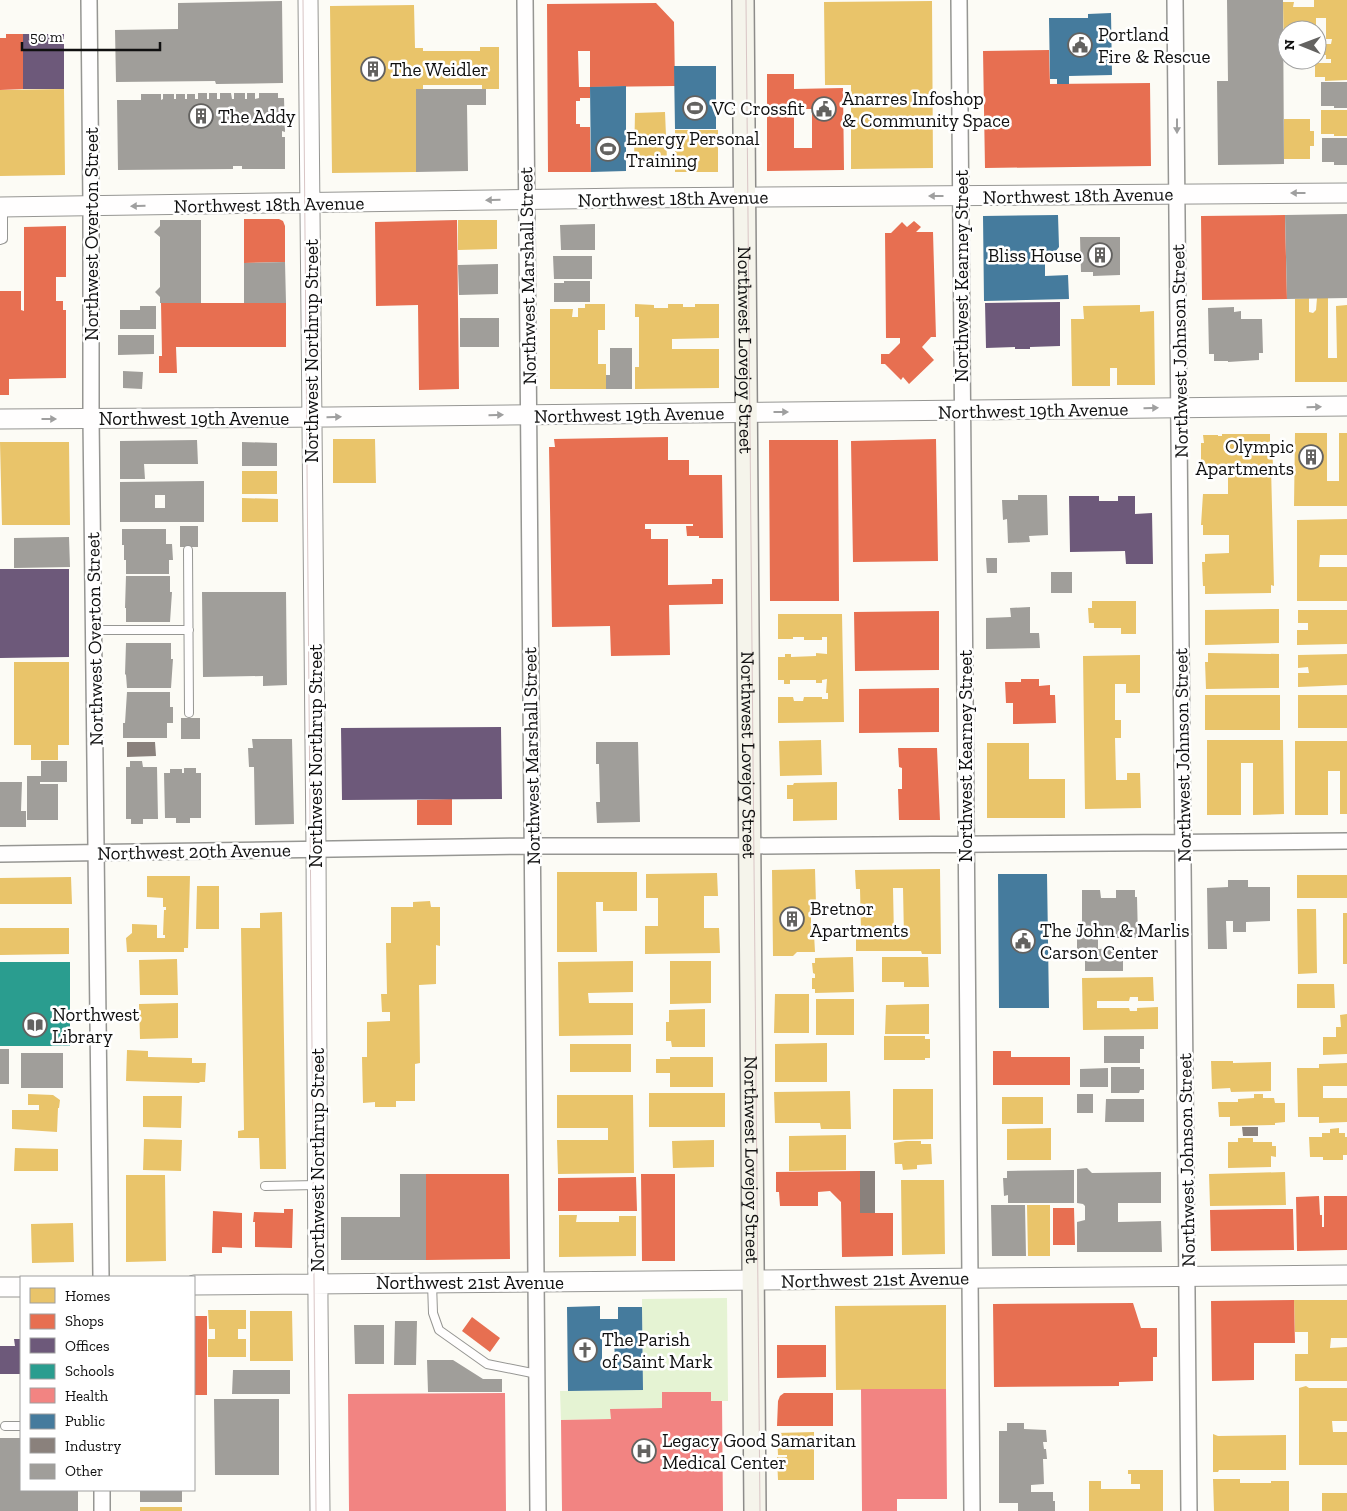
<svg xmlns="http://www.w3.org/2000/svg" width="1347" height="1511" viewBox="0 0 1347 1511" font-family="'Zilla Slab',serif">
<rect width="100%" height="100%" fill="#fcfbf5"/>
<path fill="#e5f3d3" d="M727,1298L728,1401H711V1392H662V1408L611,1409V1419L561,1420L560,1391L643,1390L642,1299Z"/>
<path fill="#e9c46a" fill-rule="evenodd" d="M1314,0H1347V80L1325,81V77H1315V63H1331V59H1326V55H1317V44H1331L1332,39H1326V18H1316V30H1287V58H1284L1283,2H1294L1293,7H1314Z
M932,1L933,168L851,169V85H825L824,2Z
M414,5L415,48H423V51H480V47H499V89H482V85H423V89H416V172L332,173L330,6Z
M64,89L65,175L0,176V90Z
M1321,110H1347V136H1334V134H1321Z
M665,112L667,160H657V164H637V161H634L635,113Z
M1284,119H1310V131H1314V146H1310V159H1284Z
M675,130H718V172H675Z
M458,220H497V249L458,250Z
M1309,298V312L1313,313L1316,310L1317,298H1328V358H1337L1336,306L1347,305V382H1295V299Z
M585,304H605V330H598V364H606V389H550V309H573L572,317H578V308H585Z
M635,304L654,305V308H668V304H683V307H695V304H719V338L672,339V349H719V388L635,389V367H639V317H635Z
M1140,305V312L1154,311L1155,385H1117V368H1110V386H1072L1071,319H1084L1083,306Z
M1295,433H1327V481H1339V433H1347V506H1294Z
M1222,434H1270V442H1272L1273,467H1271L1274,586L1271,585V593L1205,594V586H1203L1202,562H1205V554L1229,553V535H1203V525H1201L1203,494H1228V476L1204,475V467L1201,468V443H1204L1203,435H1218V436H1222Z
M333,439H375L376,483H333Z
M0,442H69L70,525H2Z
M242,471H277V494H242Z
M242,498L278,499V522H242Z
M1347,519V555H1320L1319,567H1347V601H1297V520Z
M1092,601H1136V634H1121V628H1094V623H1089L1088,608H1092Z
M1279,609V643L1205,645V610Z
M1298,610H1347V644L1297,645V630H1308V623H1298Z
M778,614H842L844,722L778,723V697H793L794,701H803L804,697H822V699H828V693H826L827,679L822,680V683H816V680H790V684H784V680H778V657H785V654H791V657L816,656V653L827,654V637H822V640H804V637H793V639H778Z
M1208,653L1279,654V688L1206,689L1205,662H1208Z
M1347,654V685L1298,687V673H1309L1308,667L1298,668V655Z
M1140,655V693H1126V684H1115V720H1121V738H1115L1116,780H1127V773H1140L1141,808L1085,809L1083,656Z
M14,662H69V745H58V760H31V745H14Z
M1205,695H1280V730H1205Z
M1298,695H1347V728H1298Z
M821,740L822,775L780,776L779,741Z
M1207,740H1283L1284,814L1253,815V763H1241V815H1207Z
M1295,741H1347V814H1340V771H1328V815H1295Z
M987,743H1029V779H1065V818H987Z
M837,782V820L793,821V799H787V785H793L794,783Z
M815,869L816,904H811V934H814L815,952H797L793,956H773L772,870Z
M940,869L941,954H922L921,951H856V930H861L860,889H856L855,870ZM893,888H903L904,937H894Z
M557,872H637V911H603V902H596L597,952H557Z
M717,873L718,896H704V928H719L720,953L645,954V926H658V898H646V874Z
M1297,875H1347V898H1297Z
M147,876H190L188,948H184V952H127L126,938L132,933V924L157,925V938H165V935H163L164,910H166V907H163V898L147,897Z
M71,877L72,904H0V878Z
M197,886H219V929H196Z
M430,901L431,907H440V946L436,945V984L419,985L420,1063L415,1064V1101H396V1107H375V1102L363,1103L362,1057H367V1022L390,1021V1012H382L381,994H387L386,943H391V907H413V902Z
M1297,909H1316L1317,973L1298,974Z
M282,912L286,1169H260L259,1138H238V1131L244,1130L241,928H260V913Z
M1343,913H1347V964H1343Z
M0,928H69V954L0,955Z
M853,957L854,992L815,993V989H812V978H815V974L813,973L812,963H815V958Z
M882,957H928L929,987H904V982H882Z
M177,959L178,995H140L139,960Z
M633,961V992L588,993L589,1003H633V1035L559,1036L558,962Z
M670,961H711V1003L670,1004Z
M1153,977L1154,1001H1138V997H1130L1129,1001H1097V1008H1129L1130,1011H1137V1008L1158,1007V1029L1083,1030L1082,978Z
M1297,984H1334L1335,1008H1297Z
M775,994H809V1033H774Z
M816,999H854V1035H816Z
M178,1003V1038L140,1039L139,1004Z
M929,1004V1034H885L886,1005Z
M705,1009V1047H672L671,1041H666V1022H669V1010Z
M1347,1014V1054L1323,1055V1037H1336V1027H1341L1340,1015Z
M884,1036H925V1039H930V1058H925V1060H884Z
M827,1043V1082H775V1044Z
M570,1044H631V1072H570Z
M127,1050L148,1051V1057L192,1058V1063H206L205,1082H200L199,1083L126,1081Z
M670,1057H713V1087H670V1073H656V1059H670Z
M1211,1061H1233V1063L1271,1062V1091L1231,1092L1230,1088L1212,1089Z
M1347,1063V1086H1323V1098H1347V1122L1319,1123V1117H1298L1297,1068H1319V1064Z
M893,1089H933V1139L893,1140Z
M850,1091L851,1129H821L820,1123H775L774,1092Z
M649,1093H725V1127H649Z
M28,1094L53,1095L60,1100L59,1108H58L57,1132L12,1129V1110H39V1105H28Z
M1254,1094H1263V1098H1274L1275,1103H1285V1122L1275,1123V1125L1230,1126V1117H1219L1218,1102H1238V1099L1254,1098Z
M557,1095H633L634,1173L558,1174L557,1140H608V1128H557Z
M143,1096H182L181,1128L143,1127Z
M1002,1097H1043V1124H1002Z
M1051,1128V1160H1007V1129Z
M1339,1128V1133H1345V1137H1347V1155H1343V1160H1323V1157H1310L1309,1137H1322V1133H1330V1129Z
M846,1135V1170L789,1171V1136Z
M1238,1138H1253V1142H1272V1146H1276V1157L1271,1156V1167L1228,1168V1142H1238Z
M144,1139L182,1140L181,1171L143,1170Z
M714,1140V1167L673,1168L672,1141Z
M906,1141H921V1144H931L932,1164L917,1165V1169L903,1170L902,1164H895L894,1143Z
M15,1148L58,1149V1171H14Z
M1285,1172L1286,1205L1210,1206L1209,1174Z
M126,1175H165L166,1261L126,1262Z
M901,1180H944L945,1254L902,1255Z
M1027,1205H1050V1256H1028Z
M559,1215H577L576,1222H619V1216H636V1256L559,1257Z
M73,1223L74,1262L32,1263L31,1224Z
M1294,1300H1347V1338H1331L1330,1348L1347,1347V1381H1295V1354H1308V1332H1295Z
M946,1305V1389L836,1390L835,1306Z
M208,1310H246V1329H238V1339H246V1357H208V1339H215V1329H209Z
M250,1311H292L293,1361H250Z
M1306,1386L1309,1388H1347V1421H1332L1333,1432H1347V1465H1299V1388Z
M814,1432V1480H778L777,1457H787V1455H778L777,1433Z
M1213,1434L1218,1436L1286,1435V1470H1219L1218,1472H1213Z
M1128,1470H1163V1511H1089V1481H1101V1489H1140V1484H1131V1474H1128Z
M1213,1479H1240V1483H1271V1481H1289V1511H1214Z
M1322,1493H1347V1511H1322Z
M140,1507H182V1511H140Z"/>
<path fill="#e76f51" fill-rule="evenodd" d="M656,3L674,22L675,86L590,87V51H578L579,87H590V98H580V101H576V124H580V127H590L591,172H548L547,4Z
M6,34H23V89L0,90V38H6Z
M1049,50L1050,84L1150,83L1151,166L985,168L983,51Z
M767,74H794V89L843,88L844,170L767,171ZM794,109H812V148H794Z
M1285,215L1287,299L1202,300L1201,216Z
M244,219H279L283,221L285,226V262L244,263Z
M457,220L459,389L419,390L418,305L376,306L375,222Z
M914,221L921,227L916,232H933L936,337H931L922,347L934,360L909,384L903,377L901,380L885,364H881V354H889L900,343V338H886L885,233H891L902,222L907,227Z
M66,226V277H56V301H63V310H66V378L9,379V395H0V291H21V310L24,311V227Z
M161,303H286V347H176L177,373H159V356H162Z
M668,437V460H689V475H722L723,538H699V536H687L686,526H693V524H645V529H651V539H668V585L712,584V579H723V604L669,605L670,655L611,656L610,626L552,627L549,447H555L554,439Z
M936,439L938,561L853,562L851,441Z
M769,440H838L839,601H770Z
M939,611V670L855,671L854,612Z
M1021,679H1039V686L1050,685V695H1055L1056,723L1013,724V703H1006L1005,682H1021Z
M939,688V732L859,733V689Z
M898,748H937L940,820H899L898,789H902V768L899,767Z
M452,799V825H417V800Z
M993,1051H1011V1057H1070V1085H993Z
M860,1171V1213H893V1256L842,1257L841,1202L830,1191L818,1192V1206H780L779,1192H776V1172Z
M426,1174H509L510,1259L426,1260Z
M641,1174H675V1261H642Z
M636,1177L637,1211H558V1178Z
M1319,1196L1320,1215H1322V1227H1324V1196H1347V1250L1297,1251L1296,1197Z
M1053,1208H1074L1075,1245H1053Z
M284,1209H293L292,1248L255,1247V1222H253L254,1212L284,1213Z
M1265,1209H1293L1294,1250L1211,1251L1210,1210Z
M213,1211L242,1213V1248L222,1247V1253H212Z
M1294,1300L1295,1343H1254V1380L1212,1381L1211,1301Z
M1133,1303L1141,1328H1157V1357H1153V1381L1119,1382V1386L994,1387L993,1304Z
M194,1316H207V1395H194Z
M472,1317L500,1338L490,1352L462,1331Z
M777,1345H826V1377L777,1378Z
M784,1393H833V1426H777L778,1401L780,1396Z"/>
<path fill="#6d597a" d="M23,34H36V38L47,37V34H64V89H23Z
M1060,302V346L1030,347V349H1015V347L986,348L985,303Z
M1069,496H1099V501H1118V496H1135V514L1152,513L1153,564H1126L1125,551L1070,552Z
M0,569H69V657L0,658Z
M501,727L502,799L342,800L341,728Z
M14,1339H21V1374H0V1346H15Z"/>
<path fill="#2a9d8f" d="M0,962H70V1046H0Z"/>
<path fill="#f28482" d="M861,1389H946L947,1499H897V1511H862Z
M662,1392H711V1401H722L723,1511H562L561,1420L611,1419L610,1409L662,1408Z
M505,1393L506,1511H349L348,1394Z"/>
<path fill="#457b9d" fill-rule="evenodd" d="M1111,13L1112,75L1069,76V84H1057V79H1050L1049,18H1088V14Z
M674,66H716V129H675Z
M626,86V171L591,172L590,87Z
M1058,215L1059,247L1045,264V276L1068,275L1069,299L984,301L983,216Z
M998,874H1047L1049,1008H999Z
M600,1306V1319H618V1307H642L643,1390L568,1391L567,1307ZM614,1333L615,1366H602V1334Z"/>
<path fill="#8a817c" d="M127,742H155L156,756L127,757Z
M1242,1127H1258V1136H1243Z
M860,1171H875V1213H860Z"/>
<path fill="#a09e9a" fill-rule="evenodd" d="M1227,0H1283L1284,164L1218,165L1217,81H1228Z
M282,1L283,83L216,84L215,81L116,82L115,30L178,29V3Z
M1321,82H1347V108H1334V106H1321Z
M416,89H486V105H467L468,171L416,172Z
M198,93H207V99H209V93H217V99H220V93H231L232,99H234V93H245V99H247V93H255V99L259,98V93H278V98H284L285,132L282,131V137H285V169H242V166H233V169L118,170L117,100H141V94H161V100L163,99V94H174V99H176V94H185V99H187V94H195V99H198Z
M1322,138H1347V165H1334V162H1322Z
M1347,214V298L1287,299L1285,215Z
M160,220H201V303H160V297L155,292L160,287V237L154,232L160,226Z
M595,224V250H561L560,225Z
M1080,237H1120V275L1093,276V272H1081Z
M553,256H592V279H554Z
M285,262L286,303H244V263Z
M498,264V294L459,295L458,265Z
M564,281H590V302H554V283H564Z
M140,306H156V329H120V310H140Z
M1234,307V312L1241,311V319H1262L1263,353H1259V360L1228,362V361H1214V354H1209L1208,308Z
M460,318H499V347H460Z
M118,335H154V354L118,355Z
M610,348H632V389H606V375H610Z
M123,371L143,372L142,389L123,388Z
M197,440L198,464H144L145,479H120V441Z
M242,442L277,443V466H242Z
M204,481V522H120V482ZM155,495H165V508H155Z
M1018,495H1047L1048,535L1029,536L1030,542L1008,543L1007,519L1003,520L1002,500H1018Z
M180,526H198V547H180Z
M122,529H166V544H172L173,560H169V574H126V560H124V545H122Z
M69,537L70,567L14,568V538Z
M986,558H997V573H987Z
M1051,572H1072V593H1051Z
M126,576H170V592H172L170,622H126V608H125Z
M202,592H286L287,685L263,686V676L203,677Z
M1030,607V633H1039L1040,648L986,649V618L1011,617L1010,608Z
M126,643H171V659H173L171,688H127L126,675L125,674Z
M127,692H170V707H173V723H167V738H123V723H125Z
M181,718H200V739H181Z
M252,739H292L294,824L255,825L254,767H249L248,748H253Z
M596,742H638L640,822L597,823L596,802H600L599,764H596Z
M41,761H67V782H40V784H58V820H27V776H41Z
M130,761H142L143,767H157L158,819H143V824H131V819H126V767H130Z
M184,768H196V773H201V818H190V823H176V818H165L164,773H170V769H182V773H184Z
M0,782H22L21,811H26V827H0Z
M1228,880H1248V887H1270V921L1246,922V932H1233V921H1226L1227,949H1208L1207,888L1228,887Z
M1082,890H1100L1101,898H1116V890H1135V897H1137L1138,938H1098V949L1123,948V971H1085V955H1077V922H1082Z
M1104,1036H1144V1049H1140V1063H1104Z
M0,1049H9V1084H0Z
M21,1053H63V1088H21Z
M1111,1067H1140V1069H1144V1090H1140L1139,1093H1111Z
M1108,1068V1087H1080V1069Z
M1077,1094H1093V1113H1077Z
M1106,1099H1144V1122H1105Z
M1087,1168L1092,1173L1161,1172V1203H1118V1222L1161,1221L1162,1252H1077V1222L1085,1220V1206L1083,1204L1077,1203V1169Z
M1074,1170V1203H1008V1195L1004,1196L1003,1178H1007V1171Z
M400,1174H426V1260H341V1217H400Z
M991,1205H1025L1026,1256H992Z
M395,1321H417L416,1365H394Z
M354,1325H384V1364H355Z
M427,1360H453L483,1379H502V1392H428Z
M233,1370H290V1394H232Z
M214,1399H279V1475H215Z
M1007,1423H1024V1429L1046,1430L1047,1442H1043L1044,1449H1046L1047,1459H1043L1044,1484L1031,1485V1492H1053V1501H1055V1511H1018V1503H999V1431H1007Z
M0,1438H21V1490H78V1511H0Z
M140,1490H182V1502H140Z"/>
<g fill="none" stroke-linecap="round" stroke-linejoin="round">
<g stroke="#969693" stroke-width="10">
<path id="service" d="M0,240L3,239V207
M188,550L189,713
M94,630H189
M265,1186L317,1185
M432,1283L433,1313L439,1330L487,1364L537,1374
M5,1426H21"/>
</g>
<g stroke="#969693" stroke-width="18">
<path id="minor" d="M89,0L91,206V418L101,1277
M525,0L538,1511
M959,0L972,1511
M1175,0L1189,1511
M0,854L532,846H749L1347,841
M102,1490V1511"/>
</g>
<g stroke="#969693" stroke-width="21">
<path id="tertiary" d="M308,0L316,849L318,1304L320,1511
M0,207L630,198L1347,193
M0,419L330,417L1347,406
M194,1285L1347,1275
M0,1287H21"/>
</g>
<g stroke="#8d8c8a" stroke-width="24">
<g id="secondary">
<path id="s1" d="M743,0L755,1511"/>
</g>
</g>
<use href="#service" stroke="#fffefe" stroke-width="8"/>
<use href="#minor" stroke="#fffefe" stroke-width="15"/>
<use href="#tertiary" stroke="#fffefe" stroke-width="19"/>
<use href="#secondary" stroke="#f5f4eb" stroke-width="21"/>
<path stroke="#d9c5c5" stroke-width="1" d="M303,0L316,1511
M746,0L760,1511"/>
</g>
<defs><path id="oneway-solid" d="M-6-.8H1V-3.2L6.5 0L1 3.2V.8H-6Z" transform="scale(1.25)"/></defs>
<g fill="#9f9f9f">
<use href="#oneway-solid" transform="translate(1177 126) rotate(90)"/>
<use href="#oneway-solid" transform="translate(1298 193) rotate(180)"/>
<use href="#oneway-solid" transform="translate(936 196) rotate(-180)"/>
<use href="#oneway-solid" transform="translate(493 200) rotate(179)"/>
<use href="#oneway-solid" transform="translate(138 206) rotate(179)"/>
<use href="#oneway-solid" transform="translate(1314 407) rotate(-1)"/>
<use href="#oneway-solid" transform="translate(1151 408) rotate(-1)"/>
<use href="#oneway-solid" transform="translate(781 412)"/>
<use href="#oneway-solid" transform="translate(496 415) rotate(-1)"/>
<use href="#oneway-solid" transform="translate(334 417) rotate(-1)"/>
<use href="#oneway-solid" transform="translate(49 419)"/>
</g>
<defs>
<g id="civic-ring" transform="scale(1.25)"><circle r="9.5" fill="#fff" stroke="#636260" stroke-width="1.5"/><path d="M-.6-6.5H3V-4.5H.6V-3L4-1V1h2V6H-6V1h2V-1L-.6-3ZM-1.2 2.5V6h2.4V2.5Z" fill="#636260"/></g>
<g id="building-ring" transform="scale(1.25)"><circle r="9.5" fill="#fff" stroke="#636260" stroke-width="1.5"/><path d="M-4-6H4V6H1V3H-1V6H-4ZM-2.5-4.3h1.7v1.8h-1.7ZM.8-4.3h1.7v1.8H.8ZM-2.5-1h1.7V.8h-1.7ZM.8-1h1.7V.8H.8Z" fill="#636260"/></g>
<g id="stadium-ring" transform="scale(1.25)"><circle r="9.5" fill="#fff" stroke="#636260" stroke-width="1.5"/><path d="M0-5a6.5 5 0 1 0 0 10a6.5 5 0 1 0 0-10ZM-3.5-1.8h7v3.6h-7Z" fill="#636260"/></g>
<g id="library-ring" transform="scale(1.25)"><circle r="9.5" fill="#fff" stroke="#636260" stroke-width="1.5"/><path d="M-6-4Q-3-5.5-.7-3.5V5Q-3 3-6 4ZM6-4Q3-5.5 .7-3.5V5Q3 3 6 4Z" fill="#636260"/></g>
<g id="church-ring" transform="scale(1.25)"><circle r="9.5" fill="#fff" stroke="#636260" stroke-width="1.5"/><path d="M-1.2-6h2.4v3.5h3.3v2.4h-3.3V6h-2.4V-.1h-3.3v-2.4h3.3Z" fill="#636260"/></g>
<g id="hospital-ring" transform="scale(1.25)"><circle r="9.5" fill="#fff" stroke="#636260" stroke-width="1.5"/><path d="M-5-5h3v3.5h4V-5h3V5h-3V1.5h-4V5h-3Z" fill="#636260"/></g>
</defs>
<g fill-rule="evenodd">
<use href="#civic-ring" x="1080" y="45"/>
<use href="#building-ring" x="373" y="69"/>
<use href="#stadium-ring" x="695" y="108"/>
<use href="#civic-ring" x="824" y="109"/>
<use href="#building-ring" x="201" y="116"/>
<use href="#stadium-ring" x="608" y="149"/>
<use href="#building-ring" x="1100" y="255"/>
<use href="#building-ring" x="1311" y="457"/>
<use href="#building-ring" x="792" y="919"/>
<use href="#civic-ring" x="1023" y="941"/>
<use href="#library-ring" x="35" y="1025"/>
<use href="#church-ring" x="585" y="1350"/>
<use href="#hospital-ring" x="644" y="1451"/>
</g>
<g text-anchor="middle" stroke-width="5" stroke-linejoin="round" paint-order="stroke">
<g font-size="19" fill="#101010" stroke="#fff" text-anchor="start">
<text x="1098" y="41">Portland<tspan x="1098" dy="22">Fire &amp; Rescue</tspan></text>
<text x="390" y="76">The Weidler</text>
<text x="842" y="105">Anarres Infoshop<tspan x="842" dy="22">&amp; Community Space</tspan></text>
<text x="712" y="115">VC Crossfit</text>
<text x="218" y="123">The Addy</text>
<text x="626" y="145">Energy Personal<tspan x="626" dy="22">Training</tspan></text>
<text x="1082" y="262" text-anchor="end">Bliss House</text>
<text x="1294" y="453" text-anchor="end">Olympic<tspan x="1294" dy="22">Apartments</tspan></text>
<text x="810" y="915">Bretnor<tspan x="810" dy="22">Apartments</tspan></text>
<text x="1040" y="937">The John &amp; Marlis<tspan x="1040" dy="22">Carson Center</tspan></text>
<text x="52" y="1021">Northwest<tspan x="52" dy="22">Library</tspan></text>
<text x="602" y="1346">The Parish<tspan x="602" dy="22">of Saint Mark</tspan></text>
<text x="662" y="1447">Legacy Good Samaritan<tspan x="662" dy="22">Medical Center</tspan></text>
</g>
<g font-size="19" fill="#101010" stroke="#fff">
<text transform="translate(1078 195) rotate(-1)" y="7">Northwest 18th Avenue</text>
<text transform="translate(673 198) rotate(-1)" y="7">Northwest 18th Avenue</text>
<text transform="translate(269 204) rotate(-1)" y="7">Northwest 18th Avenue</text>
<text transform="translate(91 234) rotate(-90)" y="7">Northwest Overton Street</text>
<text transform="translate(527 276) rotate(-91)" y="7">Northwest Marshall Street</text>
<text transform="translate(961 276) rotate(-90)" y="7">Northwest Kearney Street</text>
<text transform="translate(311 351) rotate(-90)" y="7">Northwest Northrup Street</text>
<text dy="7" stroke="none"><textPath href="#s1" startOffset="350">Northwest Lovejoy Street</textPath></text>
<text transform="translate(1179 351) rotate(-91)" y="7">Northwest Johnson Street</text>
<text transform="translate(1033 410) rotate(-1)" y="7">Northwest 19th Avenue</text>
<text transform="translate(629 414) rotate(-1)" y="7">Northwest 19th Avenue</text>
<text x="194" y="425">Northwest 19th Avenue</text>
<text transform="translate(94 639) rotate(-91)" y="7">Northwest Overton Street</text>
<text transform="translate(1182 755) rotate(-91)" y="7">Northwest Johnson Street</text>
<text transform="translate(315 756) rotate(-90)" y="7">Northwest Northrup Street</text>
<text transform="translate(531 756) rotate(-91)" y="7">Northwest Marshall Street</text>
<text dy="7" stroke="none"><textPath href="#s1" startOffset="755">Northwest Lovejoy Street</textPath></text>
<text transform="translate(965 756) rotate(-90)" y="7">Northwest Kearney Street</text>
<text transform="translate(194 851) rotate(-1)" y="7">Northwest 20th Avenue</text>
<text transform="translate(317 1160) rotate(-90)" y="7">Northwest Northrup Street</text>
<text dy="7" stroke="none"><textPath href="#s1" startOffset="1160">Northwest Lovejoy Street</textPath></text>
<text transform="translate(1186 1160) rotate(-91)" y="7">Northwest Johnson Street</text>
<text transform="translate(875 1279) rotate(-1)" y="7">Northwest 21st Avenue</text>
<text x="470" y="1289">Northwest 21st Avenue</text>
</g>
</g>
<rect x="20" y="1276" width="175" height="215" fill="#ffffff" stroke="#9f9f9f"/>
<rect x="30" y="1288" width="25" height="15" fill="#e9c46a" stroke="#9f9f9f"/>
<text x="65" y="1301" font-size="15" fill="#101010">Homes</text>
<rect x="30" y="1314" width="25" height="15" fill="#e76f51" stroke="#9f9f9f"/>
<text x="65" y="1326" font-size="15" fill="#101010">Shops</text>
<rect x="30" y="1338" width="25" height="15" fill="#6d597a" stroke="#9f9f9f"/>
<text x="65" y="1351" font-size="15" fill="#101010">Offices</text>
<rect x="30" y="1364" width="25" height="15" fill="#2a9d8f" stroke="#9f9f9f"/>
<text x="65" y="1376" font-size="15" fill="#101010">Schools</text>
<rect x="30" y="1388" width="25" height="15" fill="#f28482" stroke="#9f9f9f"/>
<text x="65" y="1401" font-size="15" fill="#101010">Health</text>
<rect x="30" y="1414" width="25" height="15" fill="#457b9d" stroke="#9f9f9f"/>
<text x="65" y="1426" font-size="15" fill="#101010">Public</text>
<rect x="30" y="1438" width="25" height="15" fill="#8a817c" stroke="#9f9f9f"/>
<text x="65" y="1451" font-size="15" fill="#101010">Industry</text>
<rect x="30" y="1464" width="25" height="15" fill="#a09e9a" stroke="#9f9f9f"/>
<text x="65" y="1476" font-size="15" fill="#101010">Other</text>
<g transform="translate(1302 45) rotate(271)"><circle r="24" fill="#ffffff" stroke="#9f9f9f"/>
<path d="M0-4L9 19L0 12L-9 19Z" fill="#636260"/>
<text y="-8" font-size="14" font-weight="bold" text-anchor="middle" fill="#101010">N</text>
</g>
<path d="M22 42v8h138v-8" fill="none" stroke="#101010" stroke-width="2.5"/>
<text x="30" y="42" font-size="15" fill="#101010" stroke="#ffffff" stroke-width="4" paint-order="stroke">50 m</text>
</svg>
